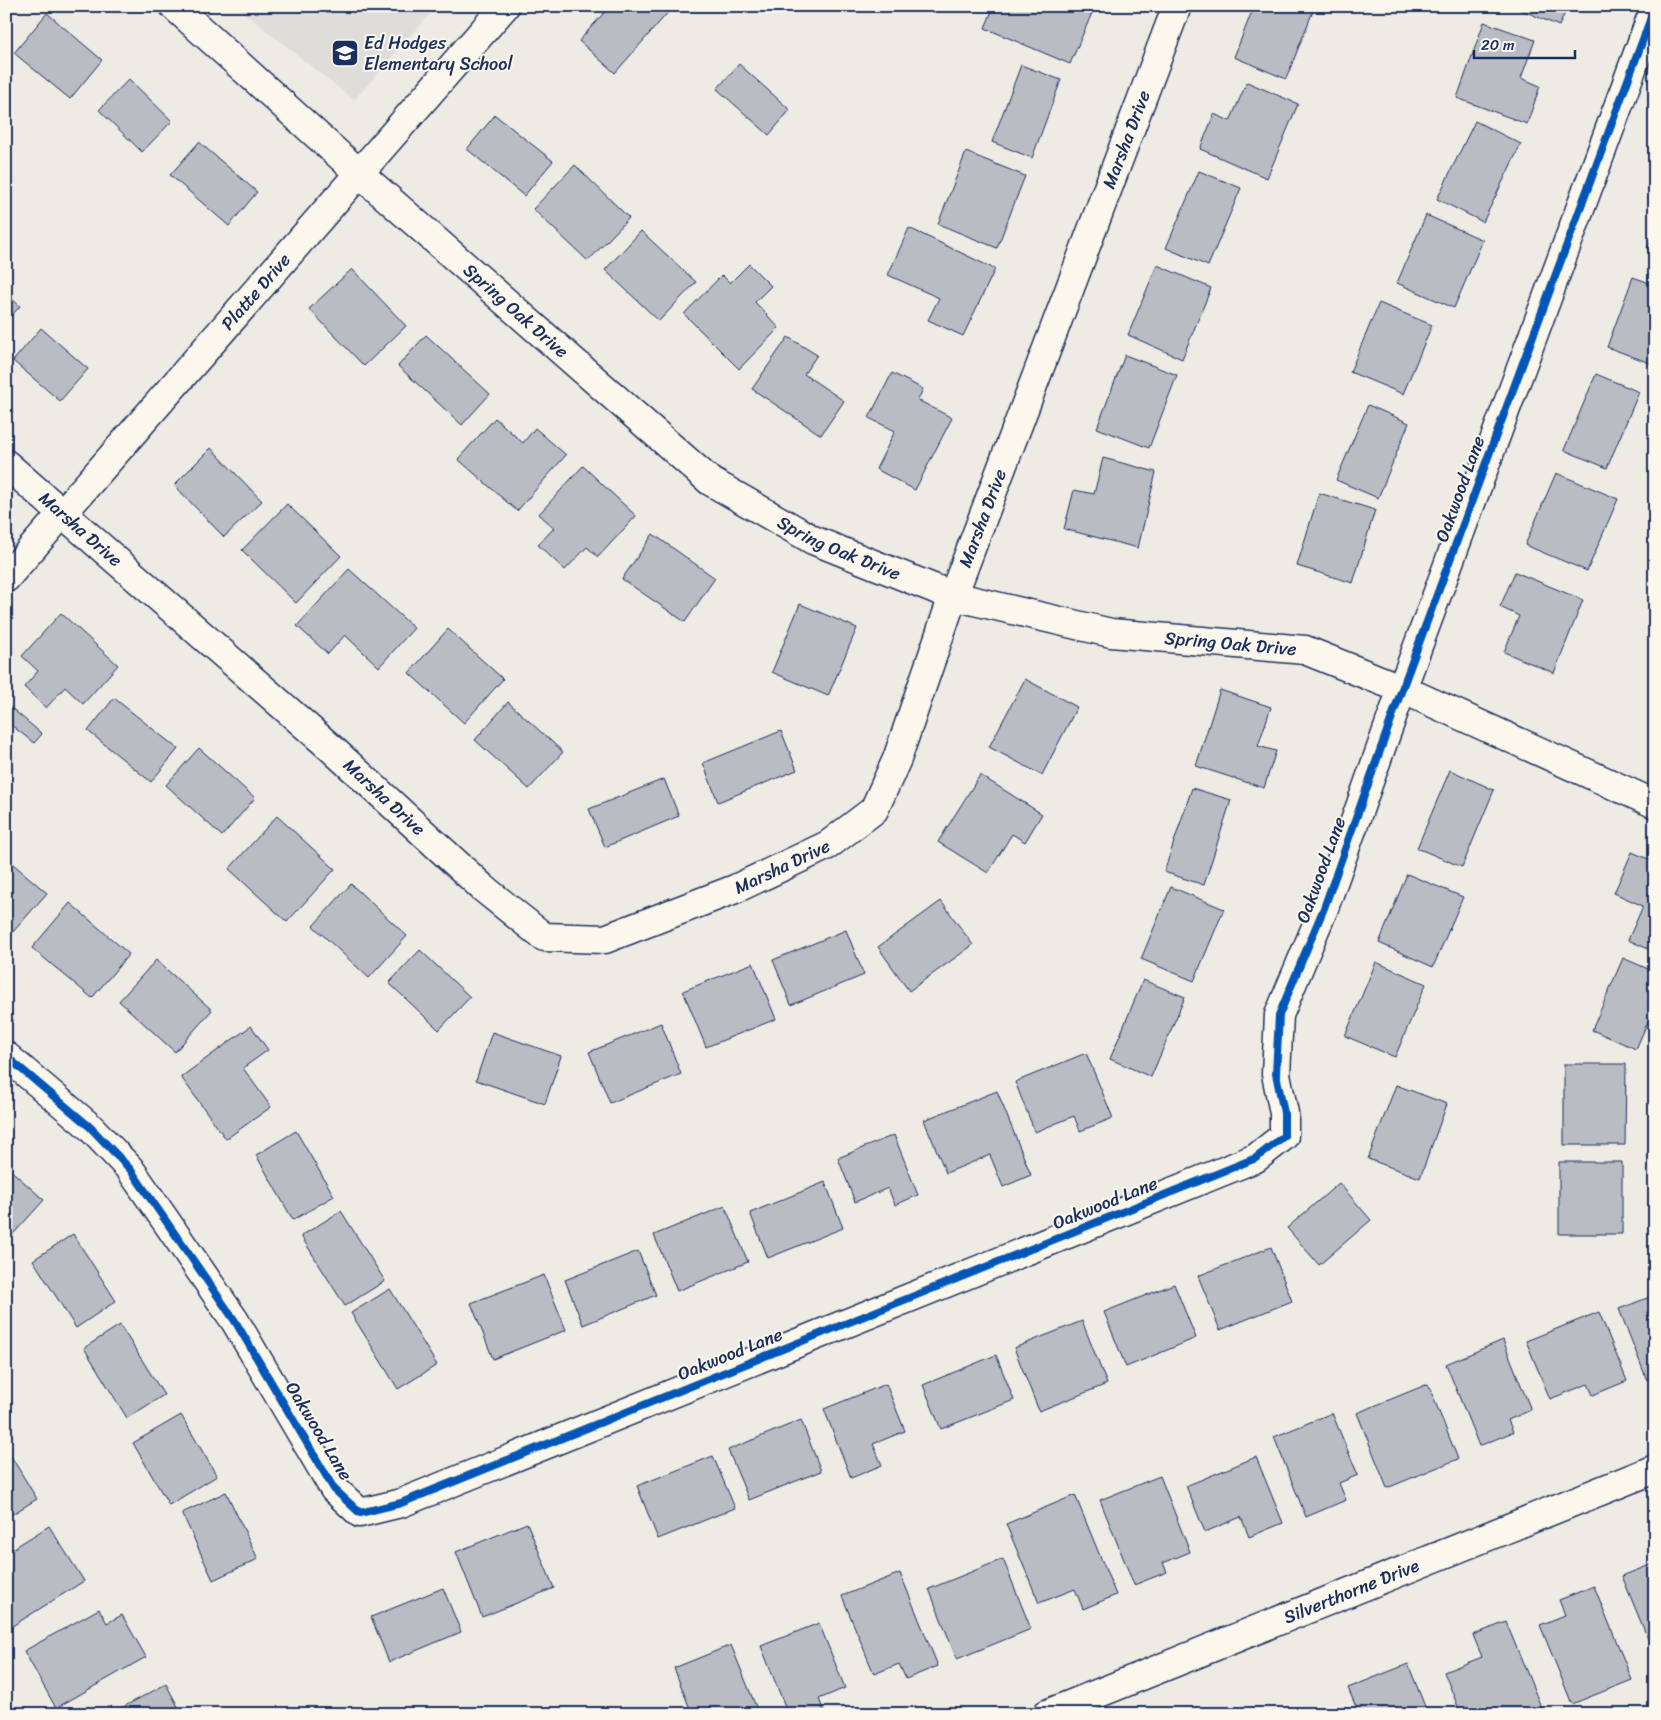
<svg xmlns="http://www.w3.org/2000/svg" width="1661" height="1720" viewBox="0 0 1661 1720" font-family="Sriracha,sans-serif">
<rect width="100%" height="100%" fill="#eeebe4"/>
<filter id="ink" filterUnits="userSpaceOnUse"><feTurbulence type="fractalNoise" baseFrequency=".02" numOctaves="2"/><feDisplacementMap in="SourceGraphic" scale="10" xChannelSelector="R" yChannelSelector="G"/><feConvolveMatrix kernelMatrix="1 2 1 2 8 2 1 2 1" color-interpolation-filters="sRGB"/></filter>
<g filter="url(#ink)">
<path fill="#deddda" d="M235,6H437L354,100Z"/>
<path fill="#b9bcc3" stroke="#1b2f5e" d="M610,6H667L671,9L615,73L579,41Z
M994,6H1095L1070,64L985,28Z
M1254,6H1315L1286,79L1234,57Z
M1512,6H1568L1559,26Z
M47,13L102,60L70,99L14,53Z
M1484,22L1535,40L1521,78L1540,86L1527,124L1457,98Z
M739,64L790,110L769,135L717,89Z
M1021,65L1061,80L1032,158L992,142Z
M129,79L172,121L142,152L99,110Z
M1247,82L1298,104L1267,178L1200,149L1214,114L1230,121Z
M495,115L553,161L524,196L467,149Z
M1475,121L1521,144L1483,222L1437,199Z
M199,142L257,192L229,226L170,175Z
M966,152L1025,176L997,248L938,224Z
M575,165L629,218L588,261L533,209Z
M1199,171L1241,188L1208,266L1166,248Z
M1426,215L1483,240L1454,308L1397,283Z
M909,228L995,269L963,336L928,320L939,298L888,275Z
M1655,228V252L1647,249Z
M641,231L696,282L659,321L605,270Z
M749,264L771,286L755,302L779,328L739,369L684,314L722,275L730,283Z
M1157,265L1211,288L1182,359L1128,335Z
M352,269L406,326L364,366L309,309Z
M1633,277L1655,285V365L1607,347Z
M6,294L20,306L6,322Z
M1379,303L1432,325L1403,394L1350,372Z
M41,328L88,369L60,401L13,361Z
M426,335L490,394L462,425L398,366Z
M788,337L817,355L804,374L844,401L821,435L752,389Z
M1125,355L1177,375L1149,448L1097,428Z
M892,373L923,389L918,400L952,418L915,490L876,469L895,431L869,418Z
M1596,374L1639,392L1607,468L1564,450Z
M1368,405L1409,423L1378,498L1336,480Z
M495,418L523,443L535,428L566,455L517,511L458,459Z
M211,448L262,501L224,537L174,485Z
M1103,458L1156,472L1138,548L1064,529L1074,490L1094,494Z
M583,466L636,516L598,557L587,547L565,570L538,545L554,528L539,514Z
M1556,473L1618,499L1587,571L1525,545Z
M1319,493L1375,510L1353,583L1297,566Z
M287,504L341,556L296,603L242,550Z
M653,534L715,578L685,622L622,579Z
M349,569L414,628L379,667L345,635L328,654L297,626Z
M1515,572L1583,600L1554,673L1504,652L1519,616L1500,607Z
M800,604L857,628L828,696L772,672Z
M61,613L118,665L83,704L65,687L46,708L24,687L38,671L22,656Z
M448,629L503,679L464,723L409,673Z
M1025,679L1077,707L1042,775L989,747Z
M1220,690L1271,707L1258,746L1276,751L1264,788L1196,766Z
M114,698L178,749L151,782L88,731Z
M508,702L563,752L529,789L475,740Z
M9,706L42,734L34,743L6,721V709Z
M781,731L797,770L718,802L703,763Z
M199,748L255,798L222,836L166,785Z
M1450,770L1494,790L1462,867L1417,848Z
M980,775L1042,814L1025,842L1012,834L988,873L938,842Z
M664,779L679,816L605,847L589,809Z
M1192,788L1231,800L1204,885L1164,872Z
M277,816L335,869L287,922L229,869Z
M1632,852L1655,862V952L1628,940L1643,906L1614,893Z
M6,858L47,893L6,940Z
M1407,874L1463,897L1433,967L1379,943Z
M351,884L407,936L369,978L313,926Z
M1171,887L1224,909L1194,981L1141,959Z
M941,901L973,945L909,991L878,947Z
M70,903L129,954L92,998L32,948Z
M846,930L864,975L791,1005L773,960Z
M420,950L470,997L439,1030L389,983Z
M1623,958L1655,972V1005L1636,1049L1592,1030Z
M156,960L212,1010L175,1052L119,1001Z
M1376,962L1426,984L1395,1057L1345,1036Z
M753,963L776,1019L706,1047L683,991Z
M1143,980L1185,997L1151,1077L1110,1059Z
M661,1023L681,1074L610,1103L589,1052Z
M251,1026L268,1050L243,1068L271,1107L226,1139L181,1077Z
M492,1032L561,1056L545,1104L476,1080Z
M1086,1053L1113,1118L1080,1131L1074,1116L1035,1132L1015,1082Z
M1564,1064H1626L1625,1145H1564Z
M1396,1085L1447,1104L1420,1178L1368,1159Z
M997,1091L1031,1175L1003,1187L990,1155L946,1173L924,1120Z
M296,1131L334,1196L293,1220L256,1155Z
M894,1135L918,1195L895,1205L888,1188L855,1202L838,1158Z
M1559,1162H1622V1234H1559Z
M6,1166L44,1200L6,1242Z
M825,1182L843,1228L768,1258L750,1213Z
M1339,1183L1371,1220L1319,1265L1287,1228Z
M725,1206L748,1262L677,1291L654,1235Z
M341,1211L385,1281L345,1306L301,1236Z
M73,1234L116,1301L76,1328L33,1260Z
M1271,1247L1292,1301L1220,1330L1198,1276Z
M638,1251L656,1295L583,1325L565,1280Z
M544,1275L566,1330L493,1359L471,1303Z
M1174,1284L1196,1338L1126,1367L1104,1312Z
M390,1289L437,1365L398,1389L351,1313Z
M1655,1295V1377L1647,1380L1619,1309Z
M1599,1312L1627,1381L1593,1395L1588,1384L1550,1399L1526,1341Z
M1082,1321L1107,1384L1039,1411L1014,1348Z
M120,1325L164,1395L127,1418L84,1348Z
M1503,1340L1531,1410L1508,1420L1513,1432L1479,1446L1446,1364Z
M996,1355L1014,1400L941,1429L923,1385Z
M886,1384L905,1431L873,1444L882,1465L851,1478L824,1409Z
M1428,1384L1458,1459L1387,1488L1357,1413Z
M1332,1413L1358,1475L1339,1483L1346,1500L1306,1517L1274,1437Z
M181,1415L217,1476L169,1505L133,1443Z
M801,1420L821,1471L749,1500L728,1450Z
M6,1448L37,1499L6,1518Z
M713,1456L735,1508L658,1539L637,1486Z
M1256,1457L1283,1523L1249,1537L1241,1517L1205,1532L1186,1486Z
M1160,1476L1190,1552L1163,1563L1167,1572L1134,1585L1100,1500Z
M226,1492L258,1559L213,1580L182,1513Z
M1075,1495L1116,1595L1083,1609L1075,1589L1039,1603L1006,1524Z
M527,1523L554,1588L482,1617L456,1552Z
M49,1526L84,1581L6,1630V1553Z
M1003,1559L1031,1629L957,1659L929,1589Z
M1655,1563V1648L1652,1649L1622,1576Z
M900,1573L938,1666L906,1679L899,1664L874,1674L842,1596Z
M1594,1586L1632,1680L1572,1704L1540,1625L1565,1615L1559,1600Z
M443,1588L461,1632L389,1662L371,1617Z
M99,1609L107,1623L122,1615L146,1657L56,1708L24,1651Z
M1506,1622L1544,1714H1461L1444,1672L1482,1657L1473,1635Z
M819,1623L845,1688L819,1699L825,1714H788L761,1646Z
M731,1645L759,1714H692L674,1668Z
M1408,1664L1428,1714H1359L1348,1688Z
M166,1684L182,1714H110Z
M1293,1708L1295,1714H1278Z"/>
<g fill="none" stroke-linecap="round" stroke-linejoin="round">
<g stroke="#1b2f5e" stroke-width="31">
<g id="minor">
<path id="s1" d="M6,464L331,748L483,888L544,937L605,939L735,889L828,845L874,810L897,759L953,596L1177,6"/>
<path id="s2" d="M6,578L505,6"/>
<path d="M6,1056L90,1127L130,1169L235,1321L334,1489L360,1513L401,1503L1256,1158L1284,1136V1113L1276,1074L1279,1015L1324,908L1402,689L1655,7"/>
<path id="s3" d="M1047,1714L1655,1469"/>
</g>
</g>
<g stroke="#1b2f5e" stroke-width="31">
<g id="tertiary">
<path id="s4" d="M174,6L360,174L710,481L813,540L953,596L1111,633L1305,650L1402,689L1655,804"/>
</g>
</g>
<use href="#minor" stroke="#fbf7ec" stroke-width="28"/>
<use href="#tertiary" stroke="#fbf7ec" stroke-width="28"/>
<g stroke="#fbf7ec" stroke-width="11">
<path id="cycleway" d="M6,1056L90,1127L130,1169L235,1321L334,1489L360,1513L401,1503L1256,1158L1284,1136V1113L1276,1074L1279,1015L1324,908L1402,689L1655,7"/>
</g>
<use href="#cycleway" stroke="#0057b8" stroke-width="8"/>
</g>
</g>
<defs>
<g id="school-square" transform="scale(1.4375)"><rect x="-9" y="-9" width="18" height="18" rx="4" fill="#1b2f5e" stroke="#fbf7ec"/><path d="M0-5L7-2L0 1L-7-2ZM-4 1L0 2.5L4 1V4Q0 6-4 4Z" fill="#fff"/></g>
</defs>
<g fill-rule="evenodd">
<use href="#school-square" x="345" y="53"/>
</g>
<g text-anchor="middle" stroke-width="4" stroke-linejoin="round" paint-order="stroke">
<g font-size="18" fill="#1b2f5e" stroke="#fbf7ec" text-anchor="start">
<text x="364" y="49">Ed Hodges<tspan x="364" dy="21">Elementary School</tspan></text>
</g>
<g font-size="18" fill="#1b2f5e" stroke="#fbf7ec">
<text dy="6" stroke="none"><textPath href="#s1" startOffset="1794">Marsha Drive</textPath></text>
<text dy="6" stroke="none"><textPath href="#s2" startOffset="380">Platte Drive</textPath></text>
<text dy="6" stroke="none"><textPath href="#s4" startOffset="458">Spring Oak Drive</textPath></text>
<text transform="translate(1460 489) rotate(-70)" y="6">Oakwood Lane</text>
<text dy="6" stroke="none"><textPath href="#s1" startOffset="1389">Marsha Drive</textPath></text>
<text dy="6" stroke="none"><textPath href="#s1" startOffset="99">Marsha Drive</textPath></text>
<text dy="6" stroke="none"><textPath href="#s4" startOffset="862">Spring Oak Drive</textPath></text>
<text dy="6" stroke="none"><textPath href="#s4" startOffset="1268">Spring Oak Drive</textPath></text>
<text dy="6" stroke="none"><textPath href="#s1" startOffset="504">Marsha Drive</textPath></text>
<text dy="6" stroke="none"><textPath href="#s1" startOffset="969">Marsha Drive</textPath></text>
<text transform="translate(1321 870) rotate(-70)" y="6">Oakwood Lane</text>
<text transform="translate(1105 1203) rotate(-22)" y="6">Oakwood Lane</text>
<text transform="translate(730 1354) rotate(-22)" y="6">Oakwood Lane</text>
<text transform="translate(319 1431) rotate(59)" y="6">Oakwood Lane</text>
<text dy="6" stroke="none"><textPath href="#s3" startOffset="328">Silverthorne Drive</textPath></text>
</g>
</g>
<rect width="1661" height="1720" fill="none" stroke="#fbf7ec" stroke-width="25"/>
<rect x="12" y="12" width="1636" height="1695" fill="none" stroke="#1b2f5e" stroke-width="2" filter="url(#ink)"/>
<path d="M1474 50v8h101v-8" fill="none" stroke="#1b2f5e" stroke-width="2.5"/>
<text x="1481" y="50" font-size="15" fill="#1b2f5e" stroke="#fbf7ec" stroke-width="4" paint-order="stroke">20 m</text>
</svg>
